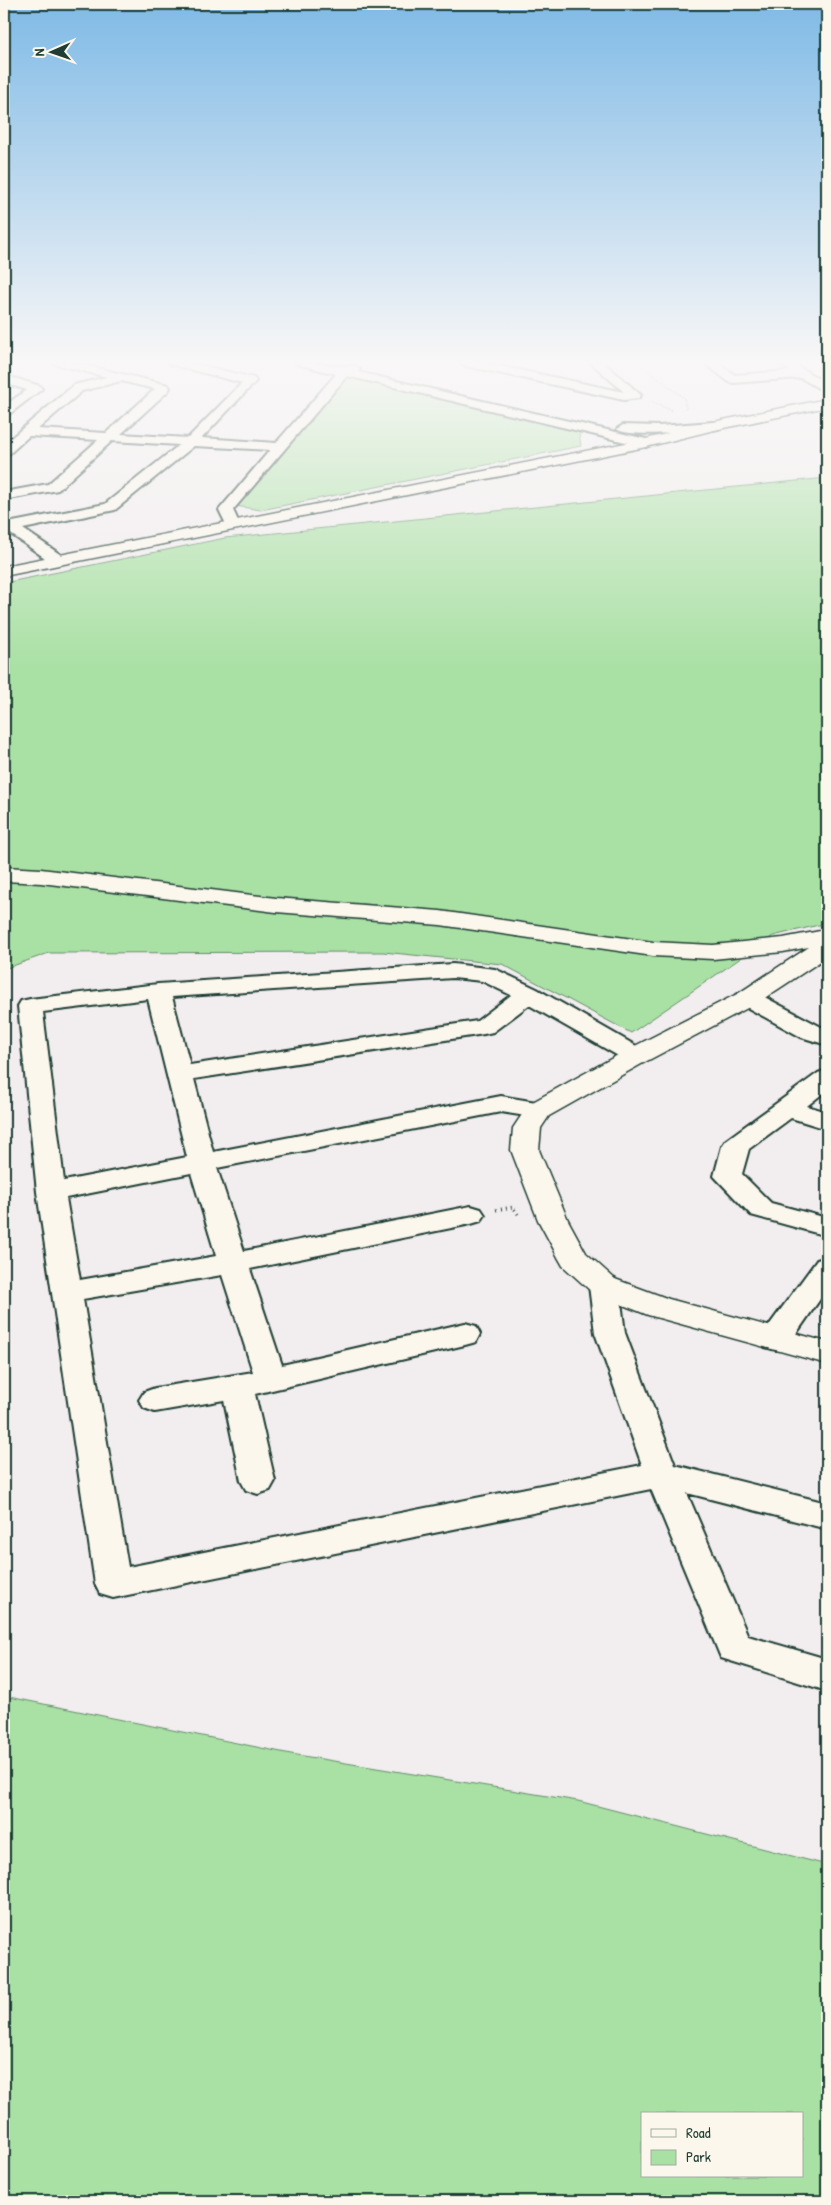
<svg xmlns="http://www.w3.org/2000/svg" width="831" height="2205" viewBox="0 0 831 2205" font-family="'Patrick Hand',sans-serif">
<rect width="100%" height="100%" fill="#f2edee"/>
<filter id="ink" filterUnits="userSpaceOnUse"><feTurbulence type="fractalNoise" baseFrequency=".02" numOctaves="2"/><feDisplacementMap in="SourceGraphic" scale="10" xChannelSelector="R" yChannelSelector="G"/><feConvolveMatrix kernelMatrix="1 2 1 2 8 2 1 2 1" color-interpolation-filters="sRGB"/></filter>
<g filter="url(#ink)">
<path fill="#a9e0a4" stroke="#648e6c" fill-rule="evenodd" d="M351,377L579,432L581,446L261,510L235,506L345,378Z
M827,478V923L773,936L631,1033L502,964L383,952L49,953L4,969V583L225,538Z
M4,1696L291,1754L578,1801L827,1865V2201H4ZM642,2114H802V2176H642Z"/>
<g fill="none" stroke-linecap="round" stroke-linejoin="round">
<g stroke="#1f3d34" stroke-width="4">
<path id="street" d="M53,362H72L168,385L170,388L168,391L121,434L188,438L242,383L170,364L168,362H187L254,378L256,381L202,438L276,443L336,374L297,364L295,362C315,360 335,370 354,365L360,369L358,372L646,439L653,443L646,447L347,376L233,510L240,525L238,528H228L219,510L270,450L194,446L115,510L23,529L64,557L66,560L64,563H52L8,532H4V518L13,522L105,504L179,445L112,441L58,490L4,500V492L48,484L98,440L29,436L9,454L4,455V444L74,385L107,377L55,364ZM121,381L155,389L106,433L38,429L82,391Z
M460,362H481L624,392L590,362H603L641,395L639,398L624,400L466,366Z
M703,362H716L735,375L790,371L781,364L783,362H791L827,384V393L801,378L733,383L729,382Z
M4,375L40,386L42,389L8,415L4,416V406L27,390L4,383Z
M713,422L718,423L719,426L718,429C703,432 624,438 617,429L623,425L659,426Z
M453,964L495,969L537,989L645,1051L649,1056L645,1061L636,1064L627,1061L529,1005L493,1032L484,1034L194,1079L213,1152L501,1096L548,1104L552,1110L548,1116L539,1118L501,1112L217,1168L244,1251L471,1206L481,1209L485,1215L481,1221L471,1224L250,1269L282,1365L465,1323L476,1326L480,1334L476,1342L465,1345L255,1394L275,1481L270,1490L258,1494L246,1490L241,1481L224,1400L155,1412L144,1408L139,1400L144,1392L155,1388L253,1372L222,1275L83,1299L128,1567L642,1465L595,1333L589,1286L593,1279L604,1276L615,1279L619,1286L625,1333L675,1465L827,1503V1529L687,1493L748,1636L827,1659V1691L721,1658L651,1489L113,1598L100,1594L95,1584L37,1192L18,1006L21,1001L30,999L158,984ZM453,978L482,981L511,995L477,1021L190,1065L172,997ZM148,999L187,1157L64,1181L43,1012ZM191,1173L216,1256L80,1280L66,1198Z
M748,991L757,993L827,1030V1045L801,1037L739,1003L736,998L739,993Z
M827,1070V1090L807,1106L827,1112V1129L791,1118L749,1149L742,1174L771,1203L827,1218V1236L751,1215L714,1176L722,1146L726,1140L818,1073Z
M827,1257V1289L787,1347L776,1350L765,1347L761,1339L765,1331L817,1260Z"/>
</g>
<g stroke="#1f3d34" stroke-width="3">
<path id="secondary" d="M827,399V407L714,430L646,447L4,576V566L646,439L713,422Z
M4,867L41,869L276,898L440,911L653,942L713,945L783,938L820,931L827,932V957L757,1003L645,1062L549,1116L541,1128L539,1150L568,1220L586,1253L615,1279L669,1299L827,1342V1364L648,1315L593,1293L563,1266L559,1259L538,1220L511,1150L513,1128L529,1104L627,1050L739,993L809,947L783,952L713,959L653,956L440,925L276,912L41,883L4,881Z"/>
</g>
<path stroke="#1f3d34" stroke-width="2" stroke-dasharray="0.5 2" stroke-linecap="butt" d="M636,362L684,398L686,409
M652,402L671,410"/>
<path stroke="#1f3d34" stroke-width="3" stroke-dasharray="1 4" stroke-linecap="butt" d="M496,1210L513,1207L520,1217"/>
<use href="#street" fill="#fbf7ec" fill-rule="evenodd"/>
<use href="#secondary" fill="#fbf7ec" fill-rule="evenodd"/>
</g>
</g>
<linearGradient id="sky" x2="0" y2="1"><stop stop-color="#7fbae6"/><stop offset="0.54" stop-color="#f9f7f7"/><stop offset="1" stop-color="#f9f7f7" stop-opacity="0"/></linearGradient>
<rect width="831" height="670" fill="url(#sky)"/>
<rect width="831" height="2205" fill="none" stroke="#fbf7ec" stroke-width="20"/>
<rect x="10" y="10" width="811" height="2185" fill="none" stroke="#1f3d34" stroke-width="2" filter="url(#ink)"/>
<rect x="641" y="2112" width="162" height="65" fill="#fbf7ec" stroke="#a3ada2"/>
<rect x="651" y="2129" width="25" height="8" fill="#fbf7ec" stroke="#a3ada2"/>
<text x="686" y="2138" font-size="15" fill="#1f3d34">Road</text>
<rect x="651" y="2150" width="25" height="15" fill="#a9e0a4" stroke="#a3ada2"/>
<text x="686" y="2162" font-size="15" fill="#1f3d34">Park</text>
<g transform="translate(52 52) rotate(268)" stroke="#fbf7ec" stroke-width="4" paint-order="stroke">
<path d="M0-4L9 19L0 12L-9 19Z" fill="#1f3d34"/>
<text y="-8" font-size="14" font-weight="bold" text-anchor="middle" fill="#1f3d34">N</text>
</g>
</svg>
